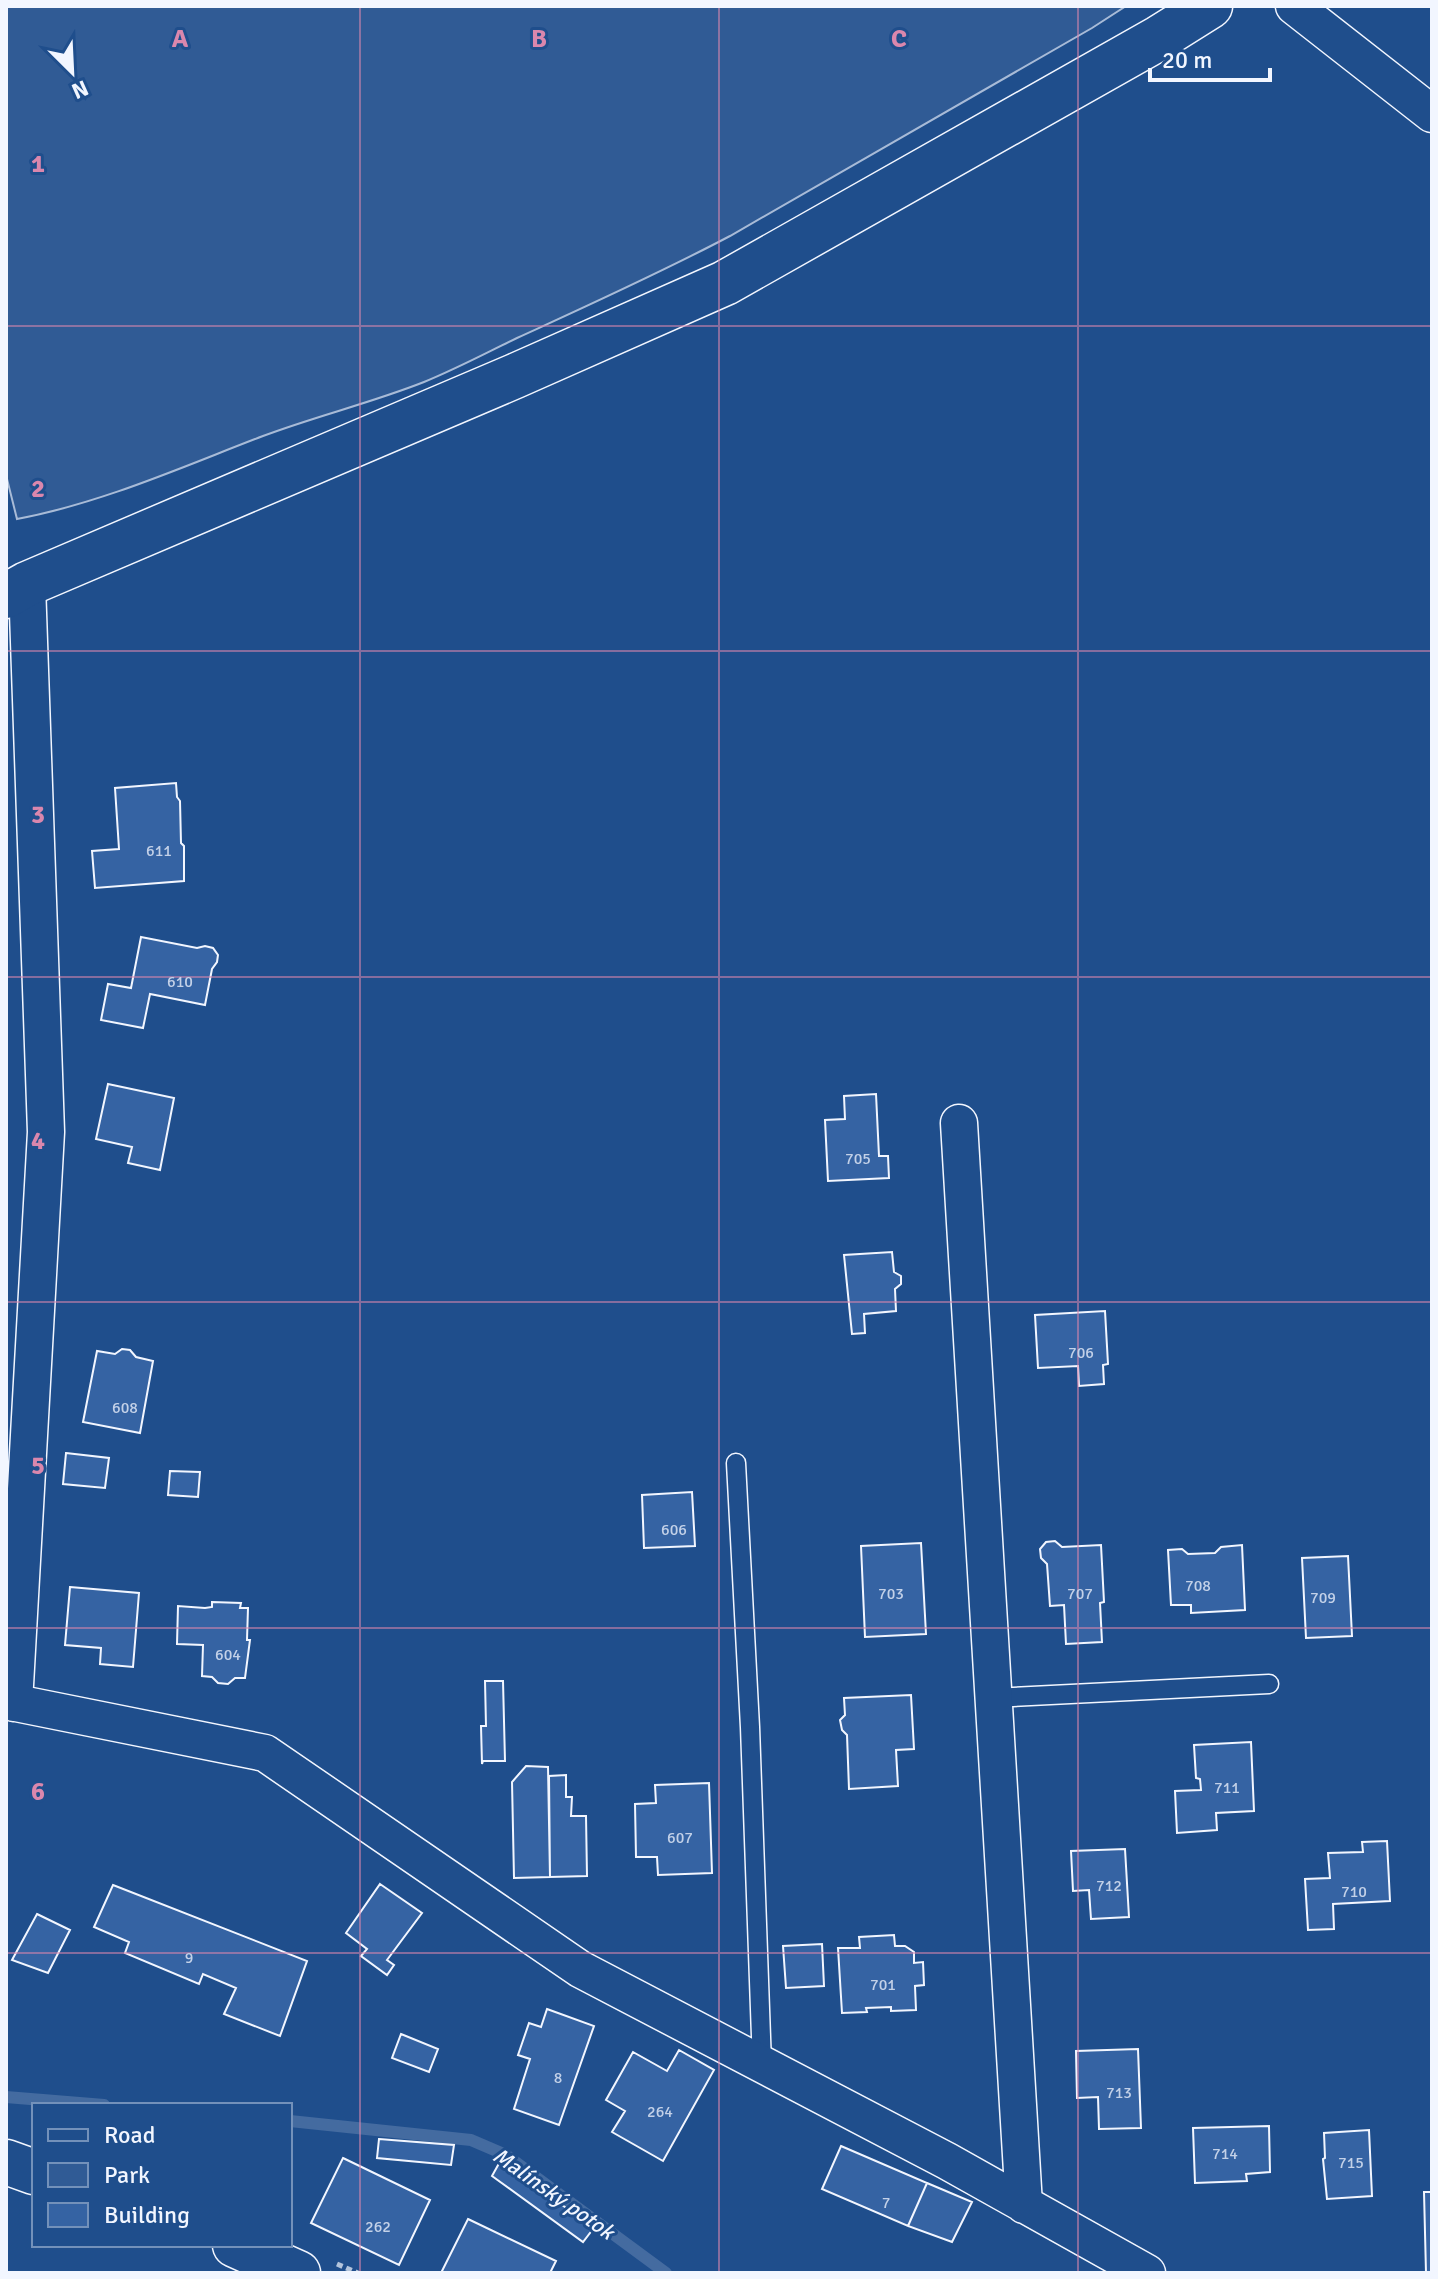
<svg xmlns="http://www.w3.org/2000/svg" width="1438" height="2279" viewBox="0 0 1438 2279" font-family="Signika,sans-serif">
<rect width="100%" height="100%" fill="#1f4e8c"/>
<path fill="#305b95" stroke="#a8bbd7" stroke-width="2" d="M6,6H1126L1092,28L730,236C660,273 589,305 517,338C486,353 456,369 424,382C371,403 316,416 263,436C182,467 102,503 17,519L6,475Z"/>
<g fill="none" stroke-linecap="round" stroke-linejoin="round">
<path stroke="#446ba0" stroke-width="12" d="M6,2097L104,2105
M290,2121L471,2140L506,2155L666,2273"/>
</g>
<path fill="#3563a3" stroke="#f2f6ff" stroke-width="2" d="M176,783L177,797L180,801L181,843L184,846V881L95,888L92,851L119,849L115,788Z
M141,937L197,948L205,946L213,948L218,955L217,962L212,969L205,1005L150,994L143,1028L101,1020L108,984L131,988Z
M108,1084L174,1098L160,1170L128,1163L132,1147L96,1139Z
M876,1094L879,1156H888L889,1178L828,1181L825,1120L845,1119L844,1096Z
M892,1252L894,1272L901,1276V1284L895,1289L896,1311L864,1314L865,1333L852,1334L844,1255Z
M1105,1311L1108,1364L1103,1365L1104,1384L1079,1386L1078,1366L1038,1368L1035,1315Z
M122,1349L130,1350L136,1357L153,1361L140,1433L83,1422L97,1351L115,1354Z
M66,1453L109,1458L105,1488L63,1484Z
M170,1471L200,1472L198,1497L168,1495Z
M692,1492L695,1546L644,1548L642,1495Z
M1055,1541L1062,1547L1101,1545L1104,1602L1100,1603L1102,1642L1066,1644L1064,1605L1050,1606L1047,1564L1041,1558L1040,1549L1046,1542Z
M921,1543L926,1634L865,1637L861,1546Z
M1242,1545L1245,1610L1191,1613V1605H1171L1168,1550L1182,1549L1188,1554L1215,1553L1221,1547Z
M1348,1556L1352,1636L1306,1638L1302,1558Z
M70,1587L139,1593L133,1667L100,1664L101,1648L65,1645Z
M212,1602L241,1603L240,1608H248L247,1640H250L245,1678H235L228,1684L218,1683L212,1677L202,1676L203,1645L177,1644L178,1606L205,1608L212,1607Z
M485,1681H503L505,1761H483L482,1764L481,1726H486Z
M911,1695L914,1749L896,1750L898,1786L849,1789L847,1735L842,1730L840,1720L845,1715L844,1698Z
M1251,1742L1254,1811L1216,1813L1217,1830L1177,1833L1175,1791L1201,1790L1200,1779L1196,1778L1194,1745Z
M526,1766L548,1767L550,1877L514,1878L512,1782Z
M566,1775V1797H572L571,1816H586L587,1876L550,1877L549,1776Z
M709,1783L712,1873L658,1875L657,1857H636L635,1804L656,1803L655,1785Z
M1387,1841L1390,1901L1333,1904L1334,1929L1308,1930L1305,1879L1330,1878L1328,1853L1363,1852L1362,1842Z
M1125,1849L1129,1917L1091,1919L1089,1890L1073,1891L1071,1851Z
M380,1884L422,1913L387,1960L394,1965L387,1975L361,1956L367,1949L346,1933Z
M113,1885L307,1961L280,2036L224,2014L236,1988L203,1974L199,1984L125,1953L129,1942L94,1927Z
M37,1914L70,1930L48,1973L12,1960Z
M894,1935L895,1946H905L914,1952V1963L923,1962L924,1985L915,1986L916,2010L891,2011V2007L866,2008L867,2012L842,2013L838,1948H860L859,1937Z
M822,1944L824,1986L786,1988L783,1946Z
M547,2009L594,2026L559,2125L514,2109L530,2059L518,2055L529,2023L541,2027Z
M401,2034L438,2049L429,2072L392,2058Z
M1138,2049L1141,2128L1099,2129L1098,2097L1077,2098L1076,2051Z
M679,2050L714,2070L663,2161L612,2132L625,2111L606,2100L633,2052L667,2071Z
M1269,2126L1270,2172L1246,2174L1247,2181L1195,2183L1193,2128Z
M1369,2130L1372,2196L1327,2199L1323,2159L1325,2158L1324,2133Z
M379,2139L454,2145L451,2165L377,2158Z
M841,2146L927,2183L908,2226L822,2189Z
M343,2158L430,2200L399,2265L311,2223Z
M502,2158L593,2229L583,2242L492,2176Z
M927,2183L972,2202L952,2242L908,2226Z
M1424,2192H1432V2273H1426Z
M468,2219L556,2261L550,2273H441Z"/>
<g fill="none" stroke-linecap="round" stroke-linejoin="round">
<g stroke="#f2f6ff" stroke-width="21">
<path id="service" d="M736,1463L750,1727L762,2065
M992,1698L1269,1684"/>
</g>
<g stroke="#f2f6ff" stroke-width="39">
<path id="minor" d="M1294,6L1432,114
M959,1123L1024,2205
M6,1701L265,1753L580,1969L947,2161L1147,2273
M14,1703L46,1132L27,584"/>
</g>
<g stroke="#f2f6ff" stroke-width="47">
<path id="tertiary" d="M6,596L27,584L515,376L725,283L1159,38L1210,6"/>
</g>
<g stroke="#f2f6ff" stroke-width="47">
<path id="secondary" d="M6,2162L34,2172
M235,2245L298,2273"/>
</g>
<path stroke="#b3c4dc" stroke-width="5" stroke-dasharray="6 4" stroke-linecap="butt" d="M337,2264L358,2273"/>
<use href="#service" stroke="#1f4e8c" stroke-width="18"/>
<use href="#minor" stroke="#1f4e8c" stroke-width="36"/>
<use href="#tertiary" stroke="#1f4e8c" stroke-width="44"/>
<use href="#secondary" stroke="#1f4e8c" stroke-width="44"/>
</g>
<path fill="none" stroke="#da87ad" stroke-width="2" stroke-opacity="0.55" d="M360,6V2273M719,6V2273M1078,6V2273M6,326H1432M6,651H1432M6,977H1432M6,1302H1432M6,1628H1432M6,1953H1432"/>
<g text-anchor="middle" stroke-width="6" stroke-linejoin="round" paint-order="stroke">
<g font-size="16" fill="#c3d1e8">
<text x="159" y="856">611</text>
<text x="180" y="987">610</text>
<text x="858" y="1164">705</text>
<text x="1081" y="1358">706</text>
<text x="125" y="1413">608</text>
<text x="674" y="1535">606</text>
<text x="1198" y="1591">708</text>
<text x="891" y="1599">703</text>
<text x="1080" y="1599">707</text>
<text x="1323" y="1603">709</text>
<text x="228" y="1660">604</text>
<text x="1227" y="1793">711</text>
<text x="680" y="1843">607</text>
<text x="1109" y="1891">712</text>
<text x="1354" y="1897">710</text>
<text x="189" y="1963">9</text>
<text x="883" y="1990">701</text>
<text x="558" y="2083">8</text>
<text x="1119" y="2098">713</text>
<text x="660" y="2117">264</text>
<text x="1225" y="2159">714</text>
<text x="1351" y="2168">715</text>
<text x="886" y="2208">7</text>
<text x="378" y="2232">262</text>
</g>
<g font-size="22" font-style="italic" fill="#f2f6ff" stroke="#1f4e8c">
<text transform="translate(554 2193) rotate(35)" y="8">Malínský potok</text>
</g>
</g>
<g font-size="26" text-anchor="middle" font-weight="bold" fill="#da87ad" stroke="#1f4e8c" stroke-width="6" stroke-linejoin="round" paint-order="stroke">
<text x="180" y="47">A</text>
<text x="539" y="47">B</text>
<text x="899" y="47">C</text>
<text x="38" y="172">1</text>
<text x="38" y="497">2</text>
<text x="38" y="823">3</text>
<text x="38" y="1149">4</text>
<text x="38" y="1474">5</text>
<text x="38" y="1800">6</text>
</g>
<rect width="1438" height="2279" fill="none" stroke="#f2f6ff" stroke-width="16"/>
<rect x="32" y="2103" width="260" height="144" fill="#1f4e8c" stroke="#7391ba" stroke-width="2"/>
<rect x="48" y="2129" width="40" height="12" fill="#1f4e8c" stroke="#7391ba" stroke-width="2"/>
<text x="104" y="2143" font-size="24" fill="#f2f6ff">Road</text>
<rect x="48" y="2163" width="40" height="24" fill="#305b95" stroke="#7391ba" stroke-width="2"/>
<text x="104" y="2183" font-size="24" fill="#f2f6ff">Park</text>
<rect x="48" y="2203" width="40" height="24" fill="#3563a3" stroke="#7391ba" stroke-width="2"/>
<text x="104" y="2223" font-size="24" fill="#f2f6ff">Building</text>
<g transform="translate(72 72) rotate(156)" stroke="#1f4e8c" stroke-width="6" paint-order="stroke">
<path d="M0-6L14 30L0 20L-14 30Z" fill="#f2f6ff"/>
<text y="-12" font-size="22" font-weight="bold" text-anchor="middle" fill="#f2f6ff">N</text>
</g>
<path d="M1150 68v12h120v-12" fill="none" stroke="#f2f6ff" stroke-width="4"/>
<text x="1162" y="68" font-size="24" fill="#f2f6ff" stroke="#1f4e8c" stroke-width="6" paint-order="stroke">20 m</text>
</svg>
